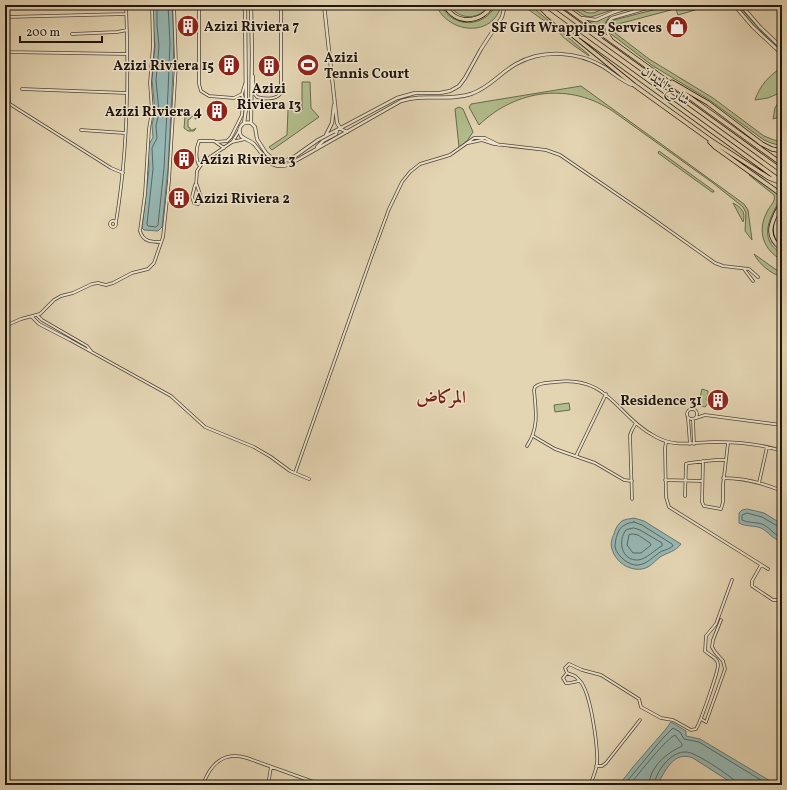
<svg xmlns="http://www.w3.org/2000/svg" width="787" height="790" viewBox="0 0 787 790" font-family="Vollkorn,Amiri,serif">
<rect width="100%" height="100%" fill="#e3d4b2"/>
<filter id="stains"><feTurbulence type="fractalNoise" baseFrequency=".005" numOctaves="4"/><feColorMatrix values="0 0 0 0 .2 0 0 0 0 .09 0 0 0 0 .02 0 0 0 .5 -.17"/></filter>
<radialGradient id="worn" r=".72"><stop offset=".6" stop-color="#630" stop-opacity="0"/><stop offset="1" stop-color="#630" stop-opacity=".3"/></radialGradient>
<path fill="#b2bd8d" stroke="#68694d" d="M436,5H441C453,29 484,28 496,5H501C494,37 449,35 436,5Z
M449,5H462L467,8L472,9L482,5H490C479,20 460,21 449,5Z
M522,5H530L589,55V56C581,50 564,40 559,32L556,31L546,22Z
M568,5C579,5 582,13 591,13C598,13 602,7 608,6C614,4 621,5 627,5L591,17L585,16Z
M681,5H717L703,8L700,6L695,10L678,15L675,7Z
M736,5H738L762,32L782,51V53L756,28Z
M661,8V10L669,8L671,10L618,24L614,28L615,33L649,59L713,98L764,136L774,140L782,141V146L771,143L764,140L708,99L653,66L611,34L610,25L614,20Z
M611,14L605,23V34L588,22L598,21Z
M782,67V92L768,98L755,100C760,85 769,76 782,67Z
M302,82H310L311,108L319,117L272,150L269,147L287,135L288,110H302Z
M581,86L744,204L748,210L752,240L745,231L746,213L743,207L713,183L614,112C571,82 516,89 479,125L469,107L471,104Z
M782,96V116L773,119L775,108Z
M459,107L463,109L473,132L467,141L459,147L455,109Z
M189,116H197L196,119H195V117L191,116V118L188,120V127L190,128V130H193L196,128L194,131H188L184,128L185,117Z
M659,151L714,191V192H712L658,153Z
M750,174L782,196C771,216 756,238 782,254V260C763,250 757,231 767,212C770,205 776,202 774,195L749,175Z
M733,203C742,208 746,212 743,222Z
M754,254L782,274V277C770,273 760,265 754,254Z
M702,389L708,391V395L706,399L708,403L705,407L701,406L699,404C700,400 701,392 702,389Z
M569,403L570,410L555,412L554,405Z"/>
<path fill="#96b7b3" stroke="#667671" d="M153,5H172L174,43L172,92L168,168L162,227L158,231L144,230L142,228L149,169L148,147L153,137L152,125L155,111L152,80L155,46L153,25Z
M747,509L764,513L782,524V541C773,540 769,532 761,528C753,525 746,527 739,523V513L742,510Z
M634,518L644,521L681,544C675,552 668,552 660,557C656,560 653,564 648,567C634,574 616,564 612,549C610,544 612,538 614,534C615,529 618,524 622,521C625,519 630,519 634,518Z
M671,722L686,731V736L700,739L777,785H735L693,758C673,750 665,772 657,785H619L633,767L666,729Z"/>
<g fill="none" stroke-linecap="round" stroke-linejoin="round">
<path stroke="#5a6660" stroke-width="1" d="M157,5V25L159,46L156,80L159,112L156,126L157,138L152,148L153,169L147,224L148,226L156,227L158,225L164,168L168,92L170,43L168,5
M634,522L642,525L672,544L673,546C669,549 666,550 662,551C653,556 648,564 638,565C629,566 617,556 615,547C615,540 618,527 625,525C627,523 631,523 634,522Z
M782,527H779L762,517L747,513L742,515V520C747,523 756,522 762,524C770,527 774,536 782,537
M634,528L640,530L662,543V546C654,550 647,559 638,560C622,561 617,541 626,530Z
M633,534L638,535L650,543L651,545L641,553H633L627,545L629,535Z
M624,785L662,739L673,728L680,732L684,739L699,742L769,785
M630,785C636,776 667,738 675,735L682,744V746C667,753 650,766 649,785
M654,785C656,771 671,751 686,752C695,752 726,773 734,780C737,782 736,782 736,785"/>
<g stroke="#504536" stroke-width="3.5">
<path id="minor" d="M6,5L9,103
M152,5L153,46L150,83L152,111L149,129L145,194L140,231C143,242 152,242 161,242
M199,5V84L201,91L209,96L234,98L242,94L245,84
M241,5L245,11
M6,17L126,14
M72,34L117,32L127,30
M7,52L127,54
M253,76V92L257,97C265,99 276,100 281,93V5
M22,89L127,93
M5,90L7,66
M5,101L111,168L123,173
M81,130L125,133
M233,141L239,131
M216,142L227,141L231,137L242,115L243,99L242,94
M468,143L482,140L494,144L546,150L560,155L649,216L715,263L723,266L749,269L758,277
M200,166C195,160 196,148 199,141H214L224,148
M195,185H197L201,198V202L198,204L194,203L192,197Z
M196,185L197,171L203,162L232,142L245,139
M110 224a3 3 0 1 1 6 0a3 3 0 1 1-6 0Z
M116,222C128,151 129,77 126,5
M744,269L753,281
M37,315L42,320L87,346L91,351
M32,317L39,324L70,340L171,396L205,427L254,447L271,457L290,471L309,479
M5,326L21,319L40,314L54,300L61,296L73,293L92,284L98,283L106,285L113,283L132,273L148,269L154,263L163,237L169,181L176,64L174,5
M687 414a5 5 0 1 1 10 0a5 5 0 1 1-10 0Z
M688,418L690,444
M696,418L705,415L782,425
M693,419L694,444
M533,436L555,449L595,463L624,480L632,481
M666,442L665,448L666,497L669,507L768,569
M527,446C539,428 536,411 534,390L535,387C540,382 549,383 556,382C609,375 617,417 656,437C676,448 694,442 715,442C737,442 761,444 782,451
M576,456L606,394
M726,460L728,443
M295,473L371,258L389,209L402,182L410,172L420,164L450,155L474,138H485L499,145
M723,478C744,478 763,483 782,491
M665,480L702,481
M759,483L767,447
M685,496L686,464L689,463L715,460H726L723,485V502L721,509L704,506L702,502L703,461
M632,499L630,435L632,430L636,423
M761,565L752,581V586L773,600H778L782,596
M567,673L565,668L569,664L582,670L601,675L639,699L641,707L661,718L673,720L691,730L696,729C700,723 719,670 718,664C717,657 710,656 705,651L706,636L716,624L732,580
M567,673L575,676L580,681C576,681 569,684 566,683L563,678Z
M580,681C591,693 598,747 597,764C596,771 593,778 590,785
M701,719L706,722L725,669L723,661L715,652L712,647L713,640L721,620
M596,766H602L606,763L640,720
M203,785C210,764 224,751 247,758L322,785
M268,785L271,767"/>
</g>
<g stroke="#504536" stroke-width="4">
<path id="tertiary" d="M251,5L252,53L251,123L255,127L257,139L266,153L274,160L284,161L294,157L318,140L397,98L415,93H440L450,91L459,86L465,78L481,49L502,17L505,5
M324,5L337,123L341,129L347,132
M734,5L753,27L782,54
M741,5L760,27L782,48
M582,18L596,20L614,12L638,5
M611,39C605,32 605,24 612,18L657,5
M244,123L246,109L245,5
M251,123C242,121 237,128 241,136C245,140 250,140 254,144C265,156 270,172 290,164L401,101C424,93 447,102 471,94C489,88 500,73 516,64C543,49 577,51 604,67C613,73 622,81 632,85
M326,135L332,123L334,105
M317,147L323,141L336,134L337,130"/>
</g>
<g stroke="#1f150d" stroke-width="5">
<path id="primary" d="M445,5C455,25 481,24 492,5
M538,5L549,16L634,85L709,139L769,178L782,183
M553,5L782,171
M562,5L782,164
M546,11L782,182
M672,82L708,103L762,144L772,149L782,151
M710,142L715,147L782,195
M782,202C773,219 762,235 782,249
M782,211C776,222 771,233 782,244"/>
</g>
<use href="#minor" stroke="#ede3cd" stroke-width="2"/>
<use href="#tertiary" stroke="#ede3cd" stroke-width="2.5"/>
<use href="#primary" stroke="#e3d4b2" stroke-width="3.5"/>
</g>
<defs>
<g id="building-disc" transform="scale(1.15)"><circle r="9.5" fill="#8f2418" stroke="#ede3cd"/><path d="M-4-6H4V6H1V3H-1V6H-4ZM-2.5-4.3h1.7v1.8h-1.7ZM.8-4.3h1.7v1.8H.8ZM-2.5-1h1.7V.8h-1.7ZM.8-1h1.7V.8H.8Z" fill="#fff"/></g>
<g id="shop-disc" transform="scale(1.15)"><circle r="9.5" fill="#8f2418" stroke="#ede3cd"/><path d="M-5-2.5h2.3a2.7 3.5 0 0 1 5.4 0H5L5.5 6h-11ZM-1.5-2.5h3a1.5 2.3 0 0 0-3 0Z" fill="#fff"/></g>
<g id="stadium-disc" transform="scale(1.15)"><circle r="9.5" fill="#8f2418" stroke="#ede3cd"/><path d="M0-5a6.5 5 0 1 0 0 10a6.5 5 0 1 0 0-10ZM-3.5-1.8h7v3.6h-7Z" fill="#fff"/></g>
</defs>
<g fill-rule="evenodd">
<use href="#building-disc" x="188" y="26"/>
<use href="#shop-disc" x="677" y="27"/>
<use href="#building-disc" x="229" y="65"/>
<use href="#stadium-disc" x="308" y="65"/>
<use href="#building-disc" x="269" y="66"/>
<use href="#building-disc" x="217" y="111"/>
<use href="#building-disc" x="184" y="159"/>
<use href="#building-disc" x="179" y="198"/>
<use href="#building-disc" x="718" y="400"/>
</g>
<g text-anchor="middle" stroke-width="3" stroke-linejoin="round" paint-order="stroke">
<g font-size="14" font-weight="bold" fill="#1f150d" stroke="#ede3cd" text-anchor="start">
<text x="204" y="31">Azizi Riviera 7</text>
<text x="662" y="32" text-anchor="end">SF Gift Wrapping Services</text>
<text x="324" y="62">Azizi<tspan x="324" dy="16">Tennis Court</tspan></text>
<text x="214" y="70" text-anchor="end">Azizi Riviera 15</text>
<text x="269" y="93" text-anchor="middle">Azizi<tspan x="269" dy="16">Riviera 13</tspan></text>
<text x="202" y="116" text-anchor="end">Azizi Riviera 4</text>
<text x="200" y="164">Azizi Riviera 3</text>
<text x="194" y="203">Azizi Riviera 2</text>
<text x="702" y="405" text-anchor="end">Residence 31</text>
</g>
<g font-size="14" fill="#1f150d" stroke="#ede3cd">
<text transform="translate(666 85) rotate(36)" y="5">شارع الميدان</text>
</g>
<g font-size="18" font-weight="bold" fill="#7a1f14" stroke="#ede3cd">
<text x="441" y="403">المركاض</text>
</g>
</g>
<rect width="787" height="790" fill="none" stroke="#e3d4b2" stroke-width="20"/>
<rect x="6" y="6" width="775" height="778" fill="none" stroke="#1f150d" stroke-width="2"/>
<rect x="10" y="10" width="767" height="770" fill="none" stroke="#1f150d"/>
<path d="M20 36v6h82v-6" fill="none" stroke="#1f150d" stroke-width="2"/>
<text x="26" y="36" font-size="12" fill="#1f150d" stroke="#ede3cd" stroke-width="3" paint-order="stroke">200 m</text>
<rect width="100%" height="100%" filter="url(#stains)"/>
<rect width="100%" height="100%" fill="url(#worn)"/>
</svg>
